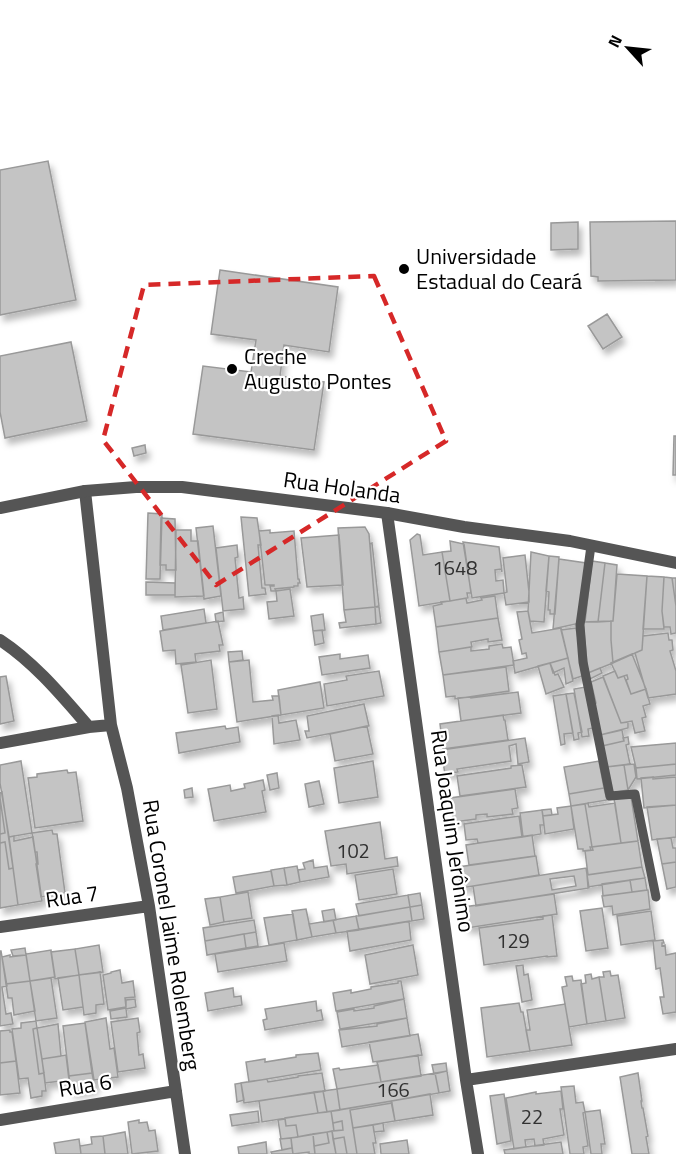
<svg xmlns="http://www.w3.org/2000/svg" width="676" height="1154" viewBox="0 0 676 1154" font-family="'Titillium Web',sans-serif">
<defs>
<filter id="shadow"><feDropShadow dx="3.5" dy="6" stdDeviation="3" flood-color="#0004"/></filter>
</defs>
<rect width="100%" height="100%" fill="#fff"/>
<path fill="#c4c4c4" stroke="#999" stroke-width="1.5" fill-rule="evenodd" filter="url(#shadow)" d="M48,161L76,300L0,315V170Z
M676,221V280L598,281V277L591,276L590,222Z
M578,222V249L551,250V223Z
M220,270L338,287L329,352L284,345L280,376L324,382L314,450L193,434L203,366L251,372L256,340L211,334Z
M607,314L622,337L603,349L588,326Z
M71,342L87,421L5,438L0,412V356Z
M674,436H676V475H673Z
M145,445L146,453L134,456L132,448Z
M148,513L162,514L160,579H146Z
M241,517L257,518L261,545H258L262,588H265L266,594L249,596Z
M161,518L175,519L176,570H166V565H160Z
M213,526L221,596L204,599L196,528Z
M365,527L369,534L375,607L344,610L338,528Z
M176,530H191V541H198L204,596L175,597Z
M270,530V533L294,531L298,579H299L300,583H298V586H294V587L275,589L276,591H271L270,586H274V585H265L259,531Z
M417,534L420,535L423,555L442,552L450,601L419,606L410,540Z
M339,535L343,585L307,587L301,538Z
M450,541L464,544L471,593H467L468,598L450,601L442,552L451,551Z
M463,542L499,547L502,572L501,569L495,570L496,581L503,580L504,593L472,598Z
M372,543L379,606L375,607L370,544Z
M237,545L238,557L235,558L239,598L243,597L244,609L223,611L216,548Z
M531,552L549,556L544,622L530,621L528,611Z
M525,555L529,592V602L506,605L504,593L507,592L503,558Z
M549,556L559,557L555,614H550V610H548L549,592L546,591Z
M559,559L586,563L580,623L553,629Z
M592,561L605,563L598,622H585Z
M605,563L617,565L613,621L598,622Z
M617,574L647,576L642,650L613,663L611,640V621H613Z
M647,576L664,577L662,611L664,629H643Z
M664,577L672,578L676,606V633L671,634L670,627H664L662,611Z
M672,578H676V606Z
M146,582L175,583V595H146Z
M290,589L294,616L269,619L267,602L277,601L276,591Z
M495,596L498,618L436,627L433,606L442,604L441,602L450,601L466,598L467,603L482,600L481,598Z
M375,607L376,624L340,628L339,623L346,622L344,610Z
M375,607H379L381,623L376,624Z
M204,609L206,623L163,630L161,616Z
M528,611L532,633L561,628L568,658L515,673L513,661L527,658L526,653L522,654L519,640L522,639L517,612Z
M223,612L224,621L216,622L215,614Z
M323,614L325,630L313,631L311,616Z
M498,618L502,640L488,642V639L471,642L472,647L439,652L436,627Z
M218,621L223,645H219L220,651L195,654L196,662L176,664L175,650L163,651L160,631Z
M611,621V640L613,663L588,673L583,622Z
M576,628L585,675L573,679L561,630Z
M322,630L324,643L315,645L313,631Z
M668,633L669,640H672L673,650L670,651L676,671V694L648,698L635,653L642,650L643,636Z
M502,644L503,648L511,647L514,665L443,675L439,652L471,647V651L489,649V646Z
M242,651L243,660L229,662L228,652Z
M340,654V659L368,655L370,668L322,675L319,657Z
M632,654L646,689L631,694L626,680L628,679L627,675L618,678L611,663Z
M568,658L573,681L566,684L564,668L553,673L550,663Z
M211,660L217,709L188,713L181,665Z
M249,660L253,702L273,700L272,696H279L281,715L237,722L229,662Z
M550,663L555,675L558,674L564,687L546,694L538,666Z
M506,667L509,691L455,699V696L446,697L443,675Z
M600,668L602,673L590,679L588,673Z
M379,671L384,696L327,706L324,684L347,680L346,676Z
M615,671L618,678L624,676L631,694L646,689L650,704L643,706L646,717L642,718L645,731L635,733L632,721L621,723L603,676Z
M6,676L14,721L0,724V677Z
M603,677L621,723L628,722V728L600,735L594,704L596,703L591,682Z
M320,682L324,708L281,715L278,690Z
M585,687L593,728L588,729L589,736L582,737L574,689Z
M518,692L521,713L461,721L458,698L471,697V698Z
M574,693L582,732L578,733L579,739L574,740L566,694Z
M566,694L573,733L564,734L565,744L561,745L553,696Z
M364,704L369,726L307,738L305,731H309L307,716Z
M278,715L279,723L296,720L300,740L274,744L272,716Z
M503,715L504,720H505L508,740L443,749L440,724Z
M225,726L226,729L238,727L240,742L179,753L176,733Z
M367,726L373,754L335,761L330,734Z
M622,730L624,741L602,746L600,735Z
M628,737L629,744L626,745L630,764L606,767L602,746L624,741L623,738Z
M525,738L529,762L518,764L516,744L509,746L511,761L457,769L458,772L445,774L441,750Z
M676,743V764L636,768L631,747Z
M21,761L32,833L9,837L0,783V765Z
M373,761L378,797L339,803L334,768Z
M599,761L604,788L569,794L564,767Z
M634,764L636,777L628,790L624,765Z
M676,764V775L637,779L636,768Z
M522,765L526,787L460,796L457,776L511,768V766Z
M624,765L628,790L611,793L606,767Z
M67,770L68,773L76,772L83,821L35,828L28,778L37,777V774Z
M277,773L279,788L270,790L267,775Z
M653,777V779L676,777V805L644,808L641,778Z
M263,780L265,790L262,791L266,812L214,821L208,789L230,785L231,791L245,788L244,784Z
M319,781L324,804L309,807L305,784Z
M192,788L193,797L185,798L184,790Z
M604,788L607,800L571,806L569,794Z
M515,789L518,808L512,809L513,814L487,817V814L476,815V819L454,822L450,798Z
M2,792L13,868L9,869L5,842L0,843V834L5,833L0,798V793Z
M631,797L638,841L621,843L614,799Z
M0,798L5,833L0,834Z
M588,803L589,807L615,803L621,843L592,847L585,804Z
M585,804L592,847H590L591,850L583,851V849H578L571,806Z
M676,805V837L652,840L647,807Z
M571,806L574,829L545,834L543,816L558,814L557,808Z
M551,809L552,815L543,816L542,810Z
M542,810L544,825H540L541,834L523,837L520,813Z
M519,816L522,837L478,843L477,839L466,840L464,824Z
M380,822L385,859L397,857L398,866L347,874L346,864L331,866L325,831Z
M52,830L53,834H57L65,893L41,897L36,864H38L37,852H35L32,833Z
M532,835L535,856L469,865L466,845Z
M14,836V841L33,837L42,901L18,905L9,837Z
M671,838L673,848H676V862L662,864L657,839Z
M638,841L642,867L588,875L585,851L593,850L592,847Z
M5,842L9,869L13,868L18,905L0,908V843Z
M536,856L539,875L461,888L458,867Z
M313,860L314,868L327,866L329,877L300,882L298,870L305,869L303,863Z
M676,862V887L667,889L662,864Z
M297,866L300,882L287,885L284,868Z
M642,867L645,878L588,887L587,875Z
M284,868L287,885L274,886L271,870Z
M586,868L589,888L476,906L473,886ZM574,876L576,886L552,890L550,879Z
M393,869L397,894L359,900L355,875Z
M271,871L274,886L236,893L233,877Z
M645,878L647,890L632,892L630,880Z
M630,880L632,892L603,896L602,884Z
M648,890L650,909L613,915L612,906L604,907L602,896Z
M248,892L252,918L224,922L220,897Z
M420,893L422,905L410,907L408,895Z
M554,894L557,914L467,928L464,907Z
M408,895L410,907L359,916L356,904Z
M220,897L224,922L210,925L205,899Z
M422,905L424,919L412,921L410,907Z
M410,907L412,921L359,930L356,916Z
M602,908L608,948L586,951L580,911Z
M306,909L312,937L297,940L292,911Z
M334,909L336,920L324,922L322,911Z
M651,911L655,940L621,945L617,916Z
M293,914L297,940L269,945L264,918Z
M552,915L557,956L547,957V956L484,965L479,928L543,919V916Z
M356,916L359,930L336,933L333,920Z
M254,920L256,932L205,941L203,928Z
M333,920L336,933L312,937L309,924Z
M409,921L411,940L350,951L347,931Z
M256,932L258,946L246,948L244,934Z
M244,934L246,948L207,955L205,941Z
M663,940L664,943H662V946L665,945L666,955L676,953V1012L663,1014L660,997H664L660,968L656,969L653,941Z
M284,943L287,961L218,972L215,954Z
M99,945L103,972L79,975L75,949Z
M413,945L418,975L370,984L365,955Z
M25,948L26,955L13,956L11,950Z
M75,949L79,975L55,979L51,952Z
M51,950L55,977L30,981L26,954Z
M0,951H1L7,986L2,987L6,1014L11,1013L13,1024L0,1026Z
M10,955V957L26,955L30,981L6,984L2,957Z
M523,965L524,975L528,974L532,1000L522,1002L516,966Z
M120,970L122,983L133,981L135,997L125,998L126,1007L108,1010L103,975L111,973V972Z
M610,971L611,976L618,975L625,1018L606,1021L599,977H604L603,972Z
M100,972L104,1004L96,1005V1013L84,1015L79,975Z
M591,974L592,979L599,977L606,1021L587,1024L581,984L586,983L585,975Z
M79,975L83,1007L63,1010L58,978Z
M572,976L573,981L581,980L587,1024L569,1027L562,987L567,986L565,977Z
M51,978L57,1018L36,1021L30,981Z
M30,981L35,1011L14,1015L12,998H8L6,984Z
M398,981H401L404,999L336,1011L333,993L351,990V993L371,989V987L398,983Z
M233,988L234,997L241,996L242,1005L208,1011L205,993Z
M135,999L136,1007L126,1009V1000Z
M404,999L407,1018L340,1029L337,1012L354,1009V1011L374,1008V1006Z
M316,1001L317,1011L321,1010L323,1020L265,1030L263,1020L267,1019L265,1009Z
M519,1003L521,1012H523L530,1051L487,1057L481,1008Z
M565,1004L572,1045L530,1051L526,1030H530L527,1010Z
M126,1008L127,1017L111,1019L110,1011Z
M106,1018L110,1049L114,1048L118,1077L94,1080L85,1022Z
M138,1018L140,1032L137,1033L139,1055L143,1054L145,1068L118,1072L111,1022Z
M407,1018L410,1036L342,1047L339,1030L377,1026V1024Z
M36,1021L37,1028L33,1029L39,1074L44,1073L46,1091H42V1096L31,1098L28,1078L19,1079L12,1029L21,1028V1023Z
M85,1023L92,1073L69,1076L63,1026Z
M58,1024L61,1056L42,1059L37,1028Z
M37,1028L44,1073L39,1074L33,1029Z
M10,1030V1032H12L16,1061L0,1063V1031Z
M418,1034L422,1055L373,1062L369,1042Z
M318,1053L321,1070L249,1082L246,1062L265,1059V1062L296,1057V1055Z
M66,1055L69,1080L45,1083L42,1059Z
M418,1055L421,1076L381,1082L377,1062Z
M16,1061L20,1093L0,1095V1063Z
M446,1063L447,1071L434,1074L432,1065Z
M378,1065L381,1082L337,1089L333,1069L339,1068L340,1070Z
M447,1071L450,1091L439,1093L435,1073Z
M92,1073L95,1088L71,1092L69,1076Z
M322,1073L325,1091L244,1103L241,1083L267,1079L268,1082L298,1077V1076Z
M435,1073L439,1093L340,1110L337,1089Z
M638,1073L642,1101H641L642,1108H643L648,1136L646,1137L649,1154H632L620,1077Z
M241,1083L244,1100L237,1102L235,1084Z
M574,1086L576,1103L583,1102L585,1112L583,1113L588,1146L583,1147L584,1154H570L561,1087Z
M337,1089L340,1110L327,1112L323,1091Z
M323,1091L327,1112L318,1113L314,1092Z
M561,1091L563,1109H560L564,1135L543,1139L544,1145L535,1146L534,1139L525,1140L526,1147L514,1149L506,1098L536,1092V1094Z
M314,1092L318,1113L262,1122L259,1101Z
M430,1094L433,1115L395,1121L391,1101Z
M504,1094L511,1141L497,1144L490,1096Z
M391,1101L392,1103L350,1110L357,1154H347L344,1137L333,1139L332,1131L343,1130L342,1121L333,1123L331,1111Z
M392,1103L395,1121L353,1128L350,1110Z
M600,1110L605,1144H601L602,1154H591L585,1112Z
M258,1111L259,1122L232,1126L230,1115Z
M331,1111L334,1131L298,1137L296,1125L286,1126L285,1118Z
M285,1119L286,1126L296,1125L298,1137L281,1139L278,1120Z
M139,1120V1123L147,1122L149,1131L155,1130L158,1151L132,1154L128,1122Z
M342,1121L343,1130L334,1131L333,1123Z
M383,1123L384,1131L374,1132L373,1125Z
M373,1125L376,1143H373L375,1154H357L353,1128Z
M332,1131L336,1154H315L314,1146L329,1143L327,1132Z
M125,1132L128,1154H105L103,1136Z
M327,1132L329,1143L314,1146L313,1134Z
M313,1134L315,1154H309V1152L293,1154L291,1138Z
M103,1136L105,1154H81L80,1146L92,1144L91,1137Z
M344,1137L347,1154H336L333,1139Z
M291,1138L292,1148L282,1150L280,1139Z
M79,1139L81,1154H56L54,1143Z
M407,1140L409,1154H381L380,1144Z
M266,1142L267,1154H239L238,1147Z
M561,1142L563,1154H505L504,1150Z
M292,1148L293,1154H272L271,1152Z"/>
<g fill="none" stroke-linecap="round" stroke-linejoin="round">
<path stroke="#555" stroke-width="9" d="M591,546L580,625L583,662L610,796L635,794L656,897"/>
<path stroke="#555" stroke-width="12" d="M85,491L111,725L127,788L149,906L185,1154
M387,513L466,1080L478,1154
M0,640C35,663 62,696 89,727L111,725
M0,743L89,727
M0,927L149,906
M466,1080L676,1049
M0,1120L176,1091"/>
<path stroke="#555" stroke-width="12" d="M0,508L85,491L136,487H182L387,513L464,527L570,541L676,563"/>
</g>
<path fill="none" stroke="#d62828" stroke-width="4.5" stroke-dasharray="12 8" stroke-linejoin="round" d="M374,276L446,441L216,585L103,440L144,285Z"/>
<g fill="#000" stroke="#fff" stroke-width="2">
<circle cx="404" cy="269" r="6"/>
<circle cx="232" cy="369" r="6"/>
</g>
<g text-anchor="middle" stroke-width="4.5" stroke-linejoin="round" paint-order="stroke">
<g font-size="20" fill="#313131">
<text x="455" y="575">1648</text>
<text x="353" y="858">102</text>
<text x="513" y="948">129</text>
<text x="393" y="1097">166</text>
<text x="532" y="1124">22</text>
</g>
<g font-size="22" fill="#000" stroke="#fff" text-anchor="start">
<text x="416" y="264">Universidade<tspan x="416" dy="25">Estadual do Ceará</tspan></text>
<text x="244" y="364">Creche<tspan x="244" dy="25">Augusto Pontes</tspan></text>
</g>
<g font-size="22" fill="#000" stroke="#fff">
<text transform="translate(342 487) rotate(8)" y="8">Rua Holanda</text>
<text transform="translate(453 831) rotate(82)" y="8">Rua Joaquim Jerônimo</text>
<text transform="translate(72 896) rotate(-8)" y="8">Rua 7</text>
<text transform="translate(172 935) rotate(81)" y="8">Rua Coronel Jaime Rolemberg</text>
<text transform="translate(85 1085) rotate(-9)" y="8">Rua 6</text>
</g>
</g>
<g transform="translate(628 48) rotate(297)" stroke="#ffffff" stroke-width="4.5" paint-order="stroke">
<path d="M0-4.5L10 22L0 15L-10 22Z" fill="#000000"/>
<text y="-9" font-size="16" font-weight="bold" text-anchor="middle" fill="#000000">N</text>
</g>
</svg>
